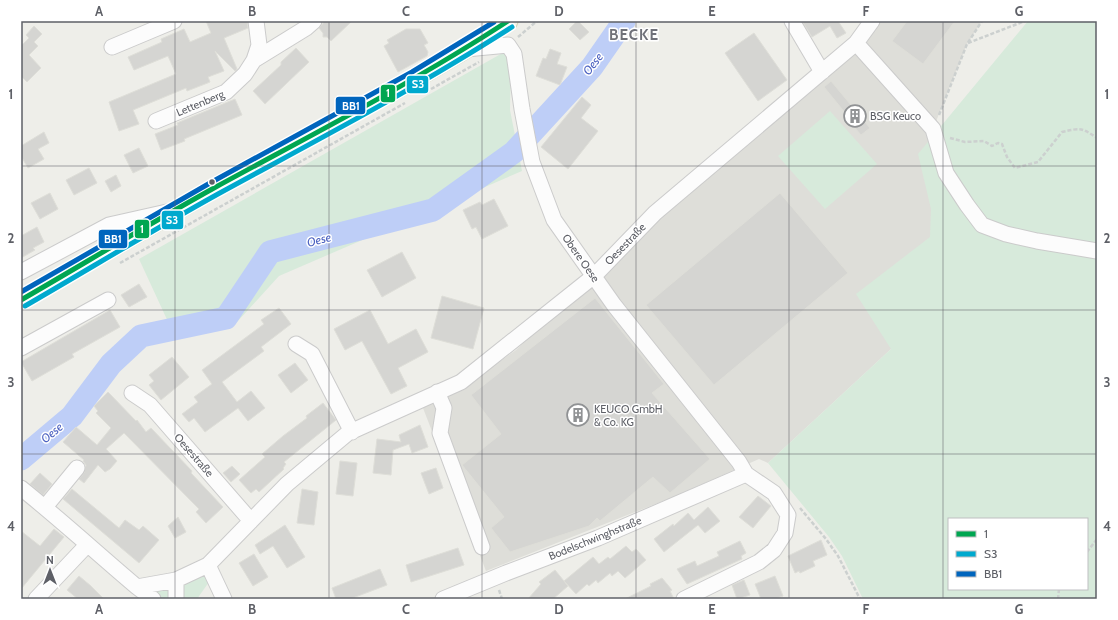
<svg xmlns="http://www.w3.org/2000/svg" width="1118" height="620" viewBox="0 0 1118 620" font-family="Cabin,sans-serif">
<rect width="100%" height="100%" fill="#eeeee9"/>
<path fill="#deded9" d="M872,21H982L967,44L933,129L967,205L891,349L768,463L759,459L673,497L486,571L423,408L465,386L516,350L594,276Z"/>
<path fill="#d7eadb" fill-rule="evenodd" d="M1028,21H1097V599H863L842,556L829,537L768,463L891,349L856,294L930,237L931,209L918,154ZM949,519H1087V589H949Z
M506,51L511,59L510,110L522,171L279,276L237,322L176,339L139,259Z
M830,111L877,164L825,209L778,156Z
M203,570L209,582L197,599H157L144,589Z"/>
<g fill="none" stroke-linecap="round" stroke-linejoin="round">
<path stroke="#becef7" stroke-width="23" d="M21,459L72,416L111,364L141,336L226,318L270,252L433,210L514,152L592,67L624,21"/>
</g>
<path fill="#d5d5d2" stroke="#deded8" d="M206,21H247L248,28L224,38L237,69L235,71L215,51L224,71L208,77L210,82L205,84L187,91L186,88L133,110L139,124L119,131L109,102L176,74L168,56L134,70L128,57L162,42L161,39L184,29L190,42L211,33Z
M325,21H352L331,41L327,37H323V33L319,28Z
M577,21H578L589,32L580,40L569,29Z
M802,21H838L846,33L837,38L830,26L812,37Z
M907,21H955L923,64L892,41Z
M34,26L42,34L34,42L38,46L29,55L41,68L27,82L21,76V46L29,38L26,35Z
M406,29H420L428,43L424,45L428,52L427,56L398,72L384,46L389,43L387,40Z
M754,33L787,80L758,101L725,53Z
M296,48L309,62L265,104L253,91L281,65V62Z
M550,49L561,53L557,64L567,67L560,85L536,76L543,58L546,59Z
M831,81L870,128L861,135L849,121L851,120L824,87Z
M582,97L591,105L581,118L598,131L568,169L541,147Z
M235,99L242,115L184,139L185,141L161,150L155,134L178,125L177,123Z
M44,132L49,143L38,149L44,159L28,168L21,156V146Z
M139,148L148,166L133,173L124,155Z
M89,168L97,183L74,195L66,180Z
M116,175L121,186L111,192L105,181Z
M50,193L58,209L40,219L31,203Z
M780,193L848,273L714,385L646,305Z
M494,199L508,226L482,239L476,227L472,229L463,210L480,202L482,205Z
M37,227L44,242L33,248L35,250L21,258V236Z
M402,252L416,278L382,297L367,270Z
M139,284L147,297L129,307L121,295Z
M442,296L484,308L473,349L431,338Z
M595,298L664,384L652,393L710,459L670,493L653,477L600,521L597,518L589,526L510,552L491,528L504,517L462,465L501,434L471,395Z
M279,308L291,324L261,347L264,351L222,382L237,402L251,391L265,408L248,421L238,408L205,432L194,418L189,422L182,414L198,402L194,397L212,384L202,370L264,324L261,320Z
M110,310L120,327L72,354L74,357L32,381L21,362Z
M370,310L388,344L416,329L428,352L398,368L407,386L391,394L362,341L345,350L334,329Z
M172,357L189,377L161,400L149,385L154,381L149,375Z
M295,363L308,380L291,393L278,375Z
M108,392L136,421L137,420L146,432L151,428L192,471L191,473L223,507L206,523L196,512L199,509L124,433L106,449L117,461L110,469L105,472L98,465L84,483L79,479L84,473L86,465L83,461L84,460L63,442L76,427L97,445L111,428L96,413L98,411L94,406Z
M323,403L336,420L284,462L286,464L283,468L284,469L259,492L256,489L251,493L239,480L265,457L262,454L283,436L307,418L306,416Z
M420,425L428,447L412,453L409,444L393,450L391,475L373,473L377,439L401,442L399,435Z
M340,461L357,463L353,496L336,494Z
M232,466L240,474L231,482L223,473Z
M436,468L443,488L429,494L421,473Z
M40,473L52,484L43,495L30,484Z
M72,489L119,528L125,520L139,530L143,526L159,540L139,563L63,499Z
M302,489L318,492L314,525L297,523Z
M758,496L771,506L753,528L739,517Z
M708,507L720,521L705,533L698,525L664,552L654,539L673,524L674,526L688,513L694,520Z
M178,517L186,532L175,538L168,526Z
M285,525L305,557L287,568L273,546L260,554L255,545Z
M54,529L64,537L21,589V531L40,546Z
M821,540L827,555L813,561L815,566L800,573L799,571L795,573L788,556Z
M740,541L746,553L741,556L742,559L687,584L677,569L695,561L697,566L719,556L717,552Z
M626,546L632,552L636,549L646,560L625,578L618,571L612,576L610,573L598,583L596,580L589,586L587,584L576,594L564,581L593,557L599,564L608,557L610,559Z
M458,548L464,565L411,582L406,565Z
M254,554L268,577L253,586L239,563Z
M380,569L387,585L350,599H336L332,588Z
M555,570L568,586L553,599H528L541,584L539,582Z
M79,576L91,586L104,599H78L67,590Z
M775,576L783,596L774,599H761L755,584Z
M662,578L672,590L670,591L674,599H625L651,586L650,584Z
M744,580L750,595L737,599L732,585Z"/>
<g fill="none" stroke-linecap="round" stroke-linejoin="round">
<g stroke="#cbcbcb" stroke-width="17">
<path id="minor" d="M792,21L822,72
M856,43L933,129L946,173L967,205L982,225L1006,234L1037,241L1097,251
M112,47L174,21
M466,49L508,45L514,54L522,109L532,162L554,220L614,305L739,462L746,474L774,493L788,515L785,533L774,550L759,562L684,599
M254,60L306,28L314,21
M156,121L226,92L245,74L254,60L259,45L256,21
M21,272L109,225L167,212
M296,344L312,354L352,432
M21,348L108,300
M437,392L444,408L440,433L482,547
M132,393L150,405L251,521
M21,488C61,520 98,554 137,587L176,580L208,565L287,484L348,433L461,382L594,276L655,213L856,43L872,21
M45,507L77,468
M208,565L224,599
M176,580V599
M137,587L153,599
M36,599L87,545
M443,599L506,573L598,538L746,474"/>
</g>
<g stroke="#d4d5b8" stroke-width="21">
<path id="major" d="M21,300L213,189L416,78L465,49L508,21"/>
</g>
<path stroke="#ccd0cf" stroke-width="2.5" stroke-dasharray="4 2" stroke-linecap="butt" d="M518,37L537,21
M968,43L1025,21
M431,89L479,62
M939,115L967,44L982,21
M950,138L965,142L984,141L992,146L998,143L1002,144L1007,157L1015,168L1038,162L1062,132C1080,128 1081,127 1097,138
M120,263L405,103
M800,508L826,539L838,556L860,599
M1087,552L1097,539
M499,590L502,599
M1058,599L1059,589"/>
<use href="#minor" stroke="#fcfcfc" stroke-width="15"/>
<use href="#major" stroke="#f2f3e9" stroke-width="19"/>
<g stroke="#fff" stroke-width="8">
<path id="bus-1" d="M21,300C85,263 149,224 214,188C313,134 413,83 508,21"/>
</g>
<g stroke="#fff" stroke-width="8">
<path id="bus-2" d="M25,306C89,269 153,230 218,194C317,140 417,88 512,27"/>
</g>
<g stroke="#fff" stroke-width="8">
<path id="bus-3" d="M21,292L210,183L412,72L494,22"/>
</g>
<use href="#bus-1" stroke="#00a651" stroke-width="5"/>
<use href="#bus-2" stroke="#00a9ce" stroke-width="5"/>
<use href="#bus-3" stroke="#0065bd" stroke-width="5"/>
</g>
<path fill="none" stroke="#5e6067" stroke-width="1" stroke-opacity="0.55" d="M175,21V599M329,21V599M482,21V599M636,21V599M789,21V599M943,21V599M21,166H1097M21,310H1097M21,454H1097"/>
<defs>
<g id="building-ring" transform="scale(1.15)"><circle r="9.5" fill="#fff" stroke="#909294" stroke-width="1.5"/><path d="M-4-6H4V6H1V3H-1V6H-4ZM-2.5-4.3h1.7v1.8h-1.7ZM.8-4.3h1.7v1.8H.8ZM-2.5-1h1.7V.8h-1.7ZM.8-1h1.7V.8H.8Z" fill="#909294"/></g>
</defs>
<g fill-rule="evenodd">
<use href="#building-ring" x="855" y="116"/>
<use href="#building-ring" x="578" y="415"/>
</g>
<circle fill="#5e6067" stroke="#fff" stroke-width="1.5" cx="212" cy="182" r="3.5"/>
<g text-anchor="middle" stroke-width="3" stroke-linejoin="round" paint-order="stroke">
<g font-size="11" fill="#5e6067" stroke="#fff">
<text transform="translate(200 103) rotate(-23)" y="4">Lettenberg</text>
<text transform="translate(625 244) rotate(-46)" y="4">Oesestraße</text>
<text transform="translate(581 258) rotate(55)" y="4">Obere Oese</text>
<text transform="translate(194 455) rotate(49)" y="4">Oesestraße</text>
<text transform="translate(595 538) rotate(-22)" y="4">Bodelschwinghstraße</text>
</g>
<g font-size="11" fill="#5e6067" stroke="#fff" text-anchor="start">
<text x="870" y="120">BSG Keuco</text>
<text x="594" y="413">KEUCO GmbH<tspan x="594" dy="13">&amp; Co. KG</tspan></text>
</g>
<g font-size="12" font-style="italic" fill="#4c62c1" stroke="#fff">
<text transform="translate(593 64) rotate(-52)" y="4">Oese</text>
<text transform="translate(319 240) rotate(-15)" y="4">Oese</text>
<text transform="translate(52 433) rotate(-40)" y="4">Oese</text>
</g>
<g font-size="15" font-weight="bold" letter-spacing="1" fill="#6f7179" stroke="#fff">
<text x="634" y="40">BECKE</text>
</g>
</g>
<g stroke="#fff" stroke-width="1.5">
<rect x="406" y="75" width="23" height="19" rx="4" fill="#00a9ce"/>
<rect x="380" y="84" width="16" height="19" rx="4" fill="#00a651"/>
<rect x="335" y="96" width="31" height="19" rx="4" fill="#0065bd"/>
<rect x="161" y="210" width="23" height="20" rx="4" fill="#00a9ce"/>
<rect x="134" y="219" width="16" height="20" rx="4" fill="#00a651"/>
<rect x="98" y="229" width="30" height="20" rx="4" fill="#0065bd"/>
</g>
<g font-size="11" text-anchor="middle" font-weight="bold" fill="#fff">
<text x="418" y="88">S3</text>
<text x="388" y="97">1</text>
<text x="351" y="110">BB1</text>
<text x="172" y="224">S3</text>
<text x="142" y="233">1</text>
<text x="113" y="243">BB1</text>
</g>
<rect width="1118" height="620" fill="none" stroke="#ffffff" stroke-width="44"/>
<rect x="948" y="518" width="140" height="72" fill="#ffffff" stroke="#bfbfc2"/>
<rect x="956" y="531" width="20" height="6" fill="#00a651" stroke="#bfbfc2"/>
<text x="984" y="538" font-size="12" fill="#5e6067">1</text>
<rect x="956" y="551" width="20" height="6" fill="#00a9ce" stroke="#bfbfc2"/>
<text x="984" y="558" font-size="12" fill="#5e6067">S3</text>
<rect x="956" y="571" width="20" height="6" fill="#0065bd" stroke="#bfbfc2"/>
<text x="984" y="578" font-size="12" fill="#5e6067">BB1</text>
<g transform="translate(50 570)" stroke="#ffffff" stroke-width="3" paint-order="stroke">
<path d="M0-3L7 15L0 10L-7 15Z" fill="#5e6067"/>
<text y="-6" font-size="11" font-weight="bold" text-anchor="middle" fill="#5e6067">N</text>
</g>
<rect x="22" y="22" width="1074" height="576" fill="none" stroke="#5e6067" stroke-width="1.5"/>
<g font-size="13" text-anchor="middle" font-weight="bold" fill="#5e6067">
<text x="99" y="16">A</text>
<text x="252" y="16">B</text>
<text x="406" y="16">C</text>
<text x="559" y="16">D</text>
<text x="712" y="16">E</text>
<text x="866" y="16">F</text>
<text x="1019" y="16">G</text>
<text x="11" y="99">1</text>
<text x="1107" y="99">1</text>
<text x="11" y="243">2</text>
<text x="1107" y="243">2</text>
<text x="11" y="387">3</text>
<text x="1107" y="387">3</text>
<text x="11" y="531">4</text>
<text x="1107" y="531">4</text>
<text x="99" y="614">A</text>
<text x="252" y="614">B</text>
<text x="406" y="614">C</text>
<text x="559" y="614">D</text>
<text x="712" y="614">E</text>
<text x="866" y="614">F</text>
<text x="1019" y="614">G</text>
</g>
</svg>
